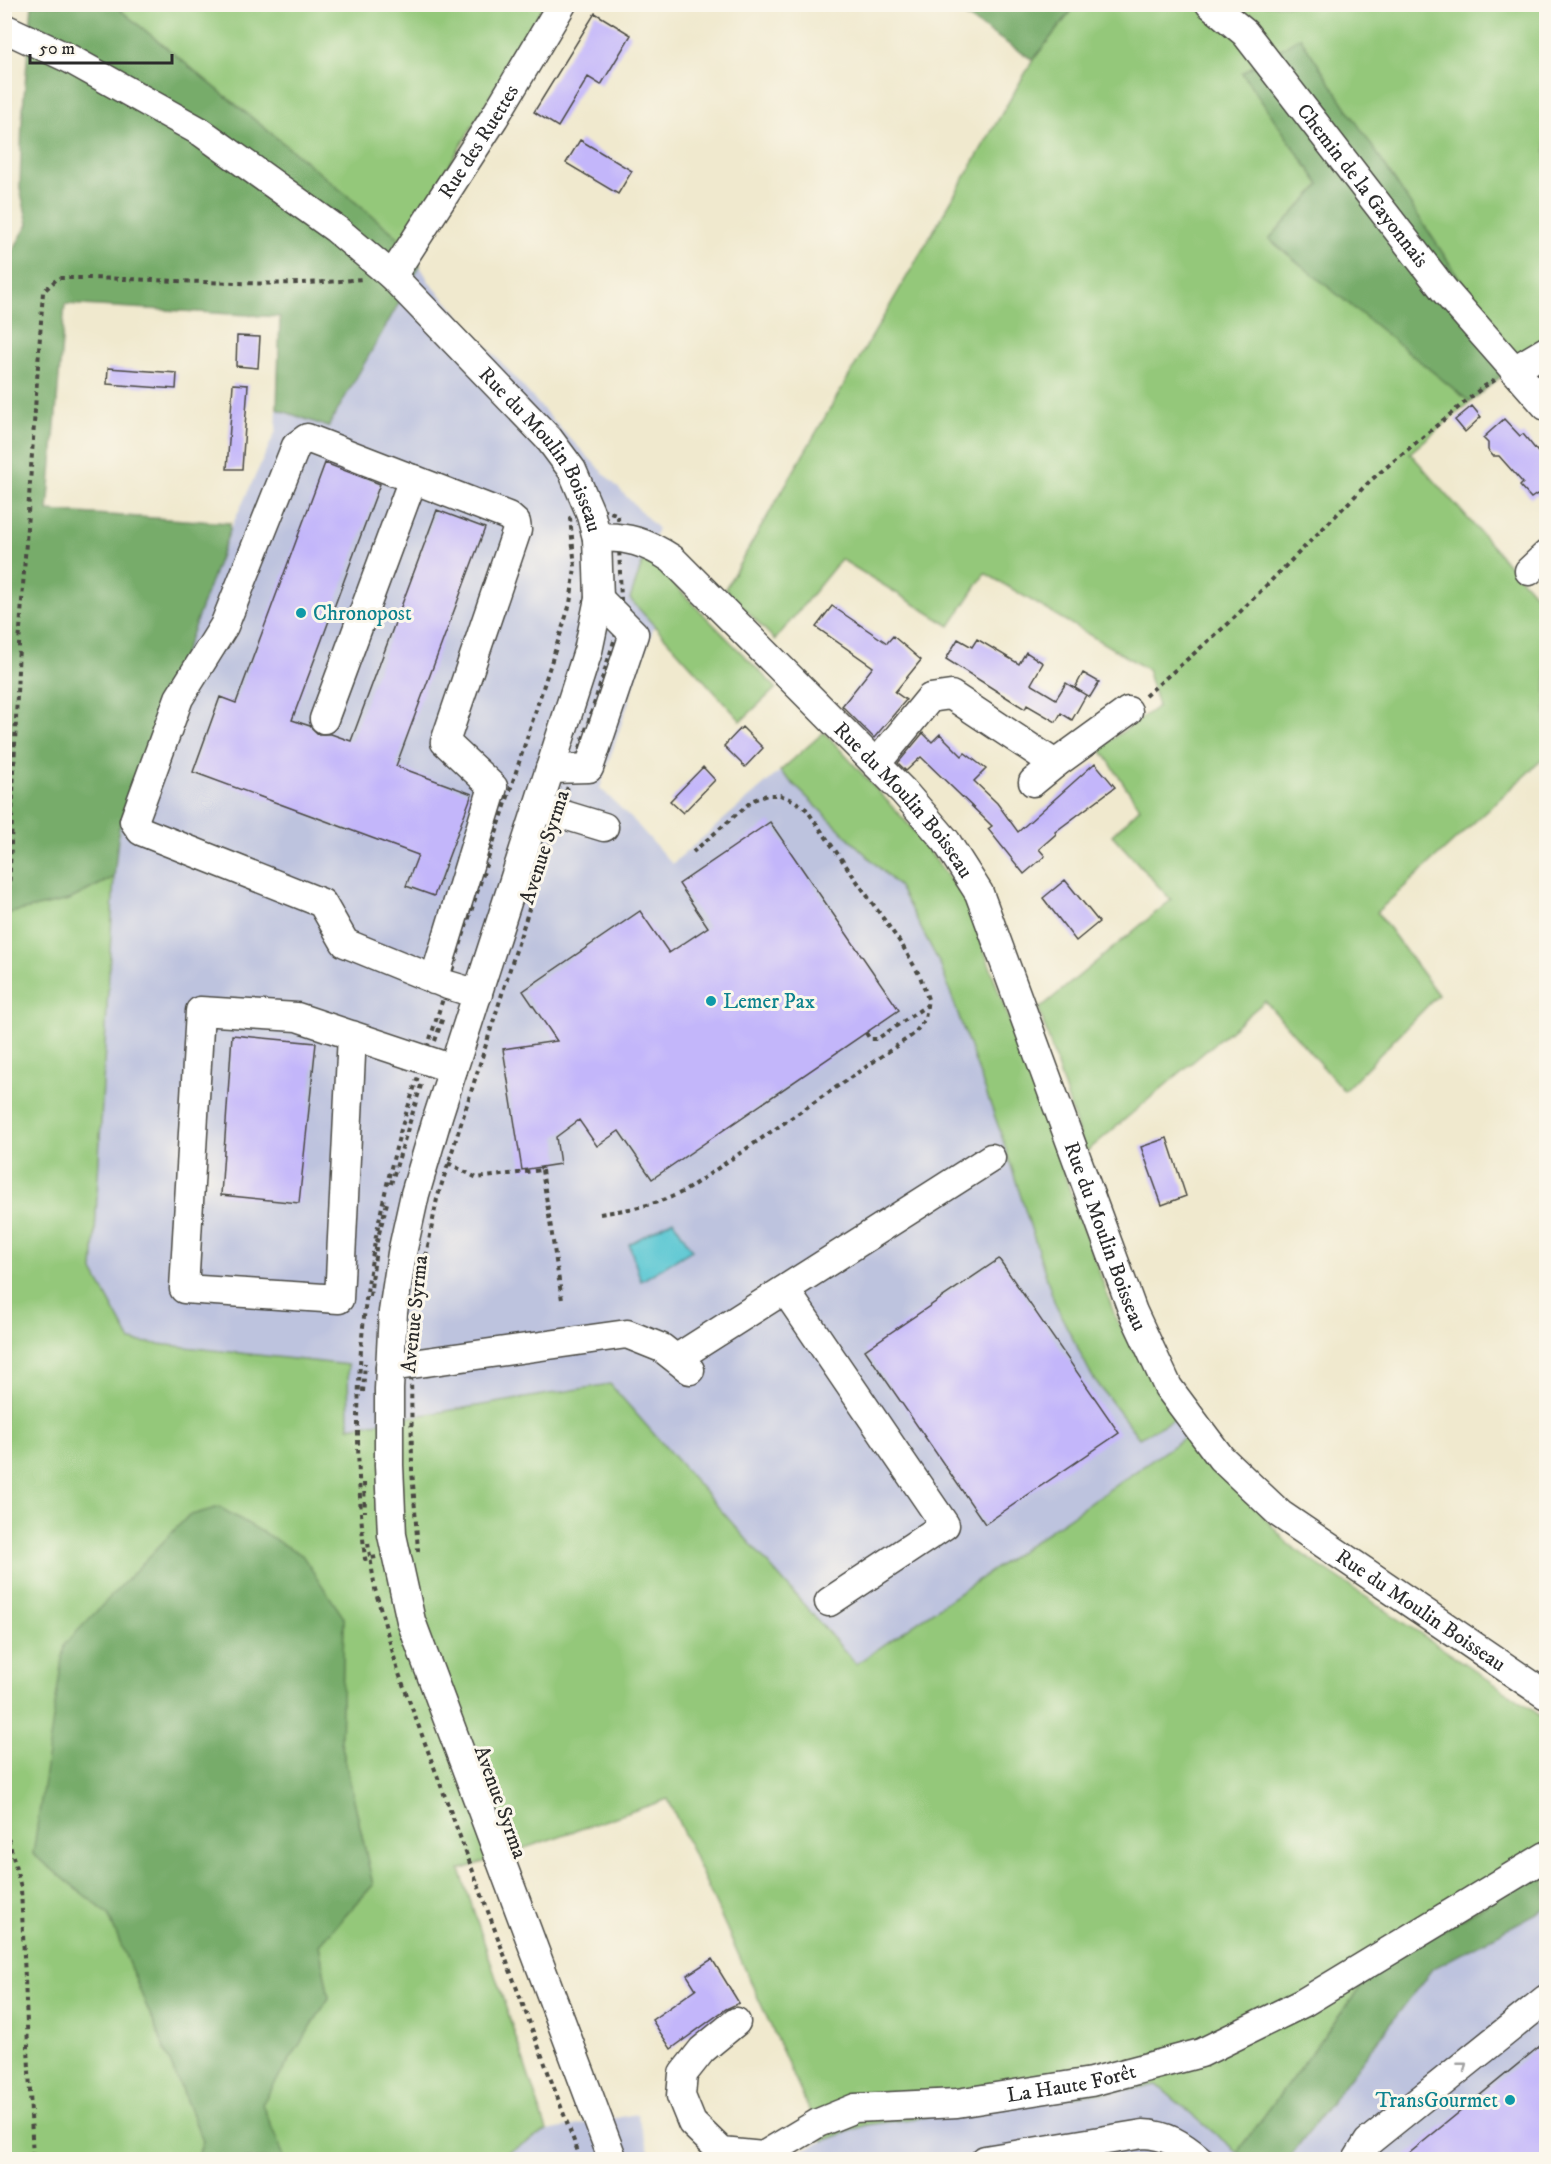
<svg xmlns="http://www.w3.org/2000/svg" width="1551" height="2164" viewBox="0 0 1551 2164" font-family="'IM FELL DW Pica',serif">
<rect width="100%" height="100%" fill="#fbf7ec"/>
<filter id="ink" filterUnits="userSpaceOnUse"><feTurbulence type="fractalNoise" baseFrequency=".0167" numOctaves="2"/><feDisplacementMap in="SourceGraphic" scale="12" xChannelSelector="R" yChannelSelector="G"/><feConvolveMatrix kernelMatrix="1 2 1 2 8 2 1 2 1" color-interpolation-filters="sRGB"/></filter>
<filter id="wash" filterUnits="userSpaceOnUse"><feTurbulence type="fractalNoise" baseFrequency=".008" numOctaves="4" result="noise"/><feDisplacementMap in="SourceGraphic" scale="24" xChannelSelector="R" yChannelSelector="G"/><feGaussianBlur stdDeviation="1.35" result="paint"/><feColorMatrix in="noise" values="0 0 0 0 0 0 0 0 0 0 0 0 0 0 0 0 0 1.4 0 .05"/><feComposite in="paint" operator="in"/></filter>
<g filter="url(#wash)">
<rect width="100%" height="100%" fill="#f0e9ce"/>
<path fill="#bdc3de" d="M420,266L430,283L559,427L658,529L645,555L630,599L654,626L600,788L635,822L672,864L780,771L899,887L940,964L1000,1131L1176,1418L1190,1434L856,1664L610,1384L349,1427L347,1365L131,1341L93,1271L114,877L119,829L230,530L276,431L277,409L328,427Z
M1546,1908V2159L1288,2160L1432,1969Z
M1157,2085L1237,2152L1253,2159L775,2160L866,2125Z
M637,2114L652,2159L495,2160L547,2131Z"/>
<path fill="#94c87a" stroke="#607a52" stroke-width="1.5" d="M114,5H544L404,242Z
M1076,5H1546V345L1516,364L1300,38L1242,73L1320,185L1269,239L1470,402L1410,453L1546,607V756L1377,912L1438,995L1344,1091L1265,1001L1085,1153L1039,1009L1171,900L1112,835L1140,808L1100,748L1158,706L1147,669L985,573L950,626L841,559L775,640L725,589L1033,60Z
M645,555L776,688L741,721L630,599Z
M824,732L910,826L967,902L1116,1319L1176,1418L1139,1438L1092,1376L1055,1304L1000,1131L940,964L899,887L780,771Z
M114,877L93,1271L131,1341L348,1365L349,1427L610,1384L856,1664L1190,1434L1289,1545L1532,1709L1546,1723V1869L1372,1972L1237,2152L1157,2085L866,2125L823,2141L668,1799L460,1870L547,2131L495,2159H285L261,2104L329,1998L319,1945L373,1885L341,1742L344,1618L33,1854L108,1914L203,2141L197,2159H5L4,914L69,900Z"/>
<path fill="#77ac6a" stroke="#516c4a" stroke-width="1.5" d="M32,5H114L404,242L420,266L328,427L277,409L280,317L65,304L48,511L230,523V530L119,829L114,877L69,900L5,914L4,345L12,252L28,224L20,188L22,120Z
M948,5H1076L1033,60Z
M1300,37L1516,364L1470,402L1269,239L1320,185L1242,73Z
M219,1507L302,1555L344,1618L341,1742L373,1885L319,1945L329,1998L262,2104L285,2159H197L203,2141L108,1914L33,1854L64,1645L188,1516Z
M1546,1869V1908L1432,1969L1288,2159H1253L1237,2152L1372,1972Z"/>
<path fill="#5bc7d3" stroke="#43797f" stroke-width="1.5" d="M673,1220L692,1250L641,1281L629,1244Z"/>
<g id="blocks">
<path fill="#c3b6fa" d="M595,13L631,35L601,85L588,77L558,127L534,112Z
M580,140L632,171L618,194L566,163Z
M237,336L260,337L258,368L236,366Z
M108,368L177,373L176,389L107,384Z
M233,384L248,385L242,469H227Z
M1472,406L1481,417L1465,432L1455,420Z
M1504,419L1520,436L1523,434L1546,462V505L1537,494L1531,498L1520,486L1523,483L1499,456H1493L1488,450V443L1483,438Z
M325,463L380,484L292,720L310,726L318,734H331L351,741L437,510L485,528L396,766L472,794L434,896L406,886L418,855L193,772L220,697L236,703Z
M832,606L887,643L893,636L921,660L895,692L906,700L874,738L842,706L873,667L816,627Z
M958,639L972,647L977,639L1019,664L1026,652L1043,663L1031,684L1056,699L1066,683L1086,695L1072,720L1061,713L1056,722L1027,705L1025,709L946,659Z
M1083,673L1099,682L1090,697L1075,688Z
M742,727L763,748L745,767L724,746Z
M923,733L932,742L940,734L962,756L965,753L986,769L974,781L997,803L1018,832L1095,763L1115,787L1055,832L1056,834L1039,849L1045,856L1024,874L988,829L992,826L921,757L906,771L898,763Z
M703,767L715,780L683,813L670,801Z
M770,822L899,1010L652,1179L619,1131L597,1146L579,1120L556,1137L560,1164L522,1170L503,1049L557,1041L523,991L640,911L669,953L708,927L679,884Z
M1065,880L1099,922L1076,941L1043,898Z
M232,1035L316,1043L299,1203L221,1195Z
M1167,1138L1186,1196L1162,1205L1141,1147Z
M999,1259L1119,1433L985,1524L865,1350Z
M712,1959L739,2003L726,2009L671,2049L652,2020L696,1989L687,1975Z
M1546,2041V2160H1401Z"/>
</g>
</g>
<g filter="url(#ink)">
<use href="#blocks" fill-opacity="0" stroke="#494843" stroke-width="1.5"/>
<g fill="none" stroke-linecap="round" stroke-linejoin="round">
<g stroke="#494843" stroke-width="31">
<g id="minor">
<path id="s1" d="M1210,4L1245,33L1444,290L1546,406"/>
<path id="s2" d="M4,28L70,59L201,132L336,229L392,276L549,439L572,470L590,512L597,538C625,535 648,543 672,559L903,791L946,841L979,893L1133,1312L1168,1387L1221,1458L1280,1514L1546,1695"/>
<path id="s3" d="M392,276L494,118L562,4"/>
<path d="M1514,370L1546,351"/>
<path d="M597,538L599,599L588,651L438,1116L415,1194L402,1253L393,1312L389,1389V1465L392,1535L411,1621L613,2160"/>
<path d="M1529,571L1546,555"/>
<path d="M324,719L413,479"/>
<path d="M876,764L930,698L951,695L1055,764L1128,711"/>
<path d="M550,769L589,768L634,634L599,599"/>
<path d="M1033,782L1055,764"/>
<path d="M538,807L604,827"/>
<path d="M434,980L493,787L445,742L517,530L516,523L508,516L307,438L296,446L224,626L179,698L134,821L141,831L322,903L345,943L448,985L478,994"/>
<path d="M352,1035L339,1299L184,1289L200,1011L297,1017L453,1069"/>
<path d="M785,1290L945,1525L829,1602"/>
<path d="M677,1358L991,1158"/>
<path d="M390,1367L627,1334L662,1348L690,1370"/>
<path id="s4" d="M736,2022L702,2050L683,2074L681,2096L692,2123L722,2152L763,2156L818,2123L855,2108L957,2103L1091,2082L1201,2053L1303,2003L1546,1856"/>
<path d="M985,2160L1143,2134C1167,2135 1181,2144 1200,2160"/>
<path d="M1357,2160L1368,2142L1546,1999"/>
</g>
</g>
<path stroke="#494843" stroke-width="4" stroke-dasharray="4.5 4.5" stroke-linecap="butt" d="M602,509L618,515L621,601L615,638L437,1199L421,1282L411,1365L412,1470L418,1550L365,1559C349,1403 360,1276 402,1126L570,604L575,567L570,518Z
M1145,696L1229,623L1371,480L1483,387L1495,380
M4,1016L19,645L43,292L58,278C159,277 261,290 362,279
M866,1033L870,1039H877L926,1006
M435,1041L443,1017
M448,1163L477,1178L542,1170L541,1167
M542,1170L562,1300
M391,1184L422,1082
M600,1214C631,1209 658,1205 686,1190L914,1034L925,1019L928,999L920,976L902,945L806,809L793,800L780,795H767L753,800L693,852
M370,1296L377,1241L387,1203
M363,1392L365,1363
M364,1483L365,1512
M368,1543L375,1589L398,1671L581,2160
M4,1821L21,1888L33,2160"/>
<use href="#minor" stroke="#fff" stroke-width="28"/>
</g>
<defs><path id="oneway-chevron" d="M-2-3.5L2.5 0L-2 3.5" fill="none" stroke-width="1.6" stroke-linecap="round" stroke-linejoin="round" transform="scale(1.5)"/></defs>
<use stroke="#a0a0a0" href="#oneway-chevron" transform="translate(1463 2066) rotate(-39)"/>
</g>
<g fill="#0f9aa8" stroke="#fbf7ec" stroke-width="2">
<circle cx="301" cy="613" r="6"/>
<circle cx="711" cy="1001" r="6"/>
<circle cx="1510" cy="2100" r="6"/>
</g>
<g text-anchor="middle" stroke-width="6" stroke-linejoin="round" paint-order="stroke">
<g font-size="21" fill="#2b2b2b" stroke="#fbf7ec">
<text dy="7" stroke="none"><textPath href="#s3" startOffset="160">Rue des Ruettes</textPath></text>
<text dy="7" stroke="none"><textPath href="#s1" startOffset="238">Chemin de la Gayonnais</textPath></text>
<text dy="7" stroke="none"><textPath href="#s2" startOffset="693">Rue du Moulin Boisseau</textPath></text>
<text dy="7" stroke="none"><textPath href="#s2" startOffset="1214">Rue du Moulin Boisseau</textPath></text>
<text transform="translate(544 847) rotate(-72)" y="7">Avenue Syrma</text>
<text dy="7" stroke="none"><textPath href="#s2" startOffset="1700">Rue du Moulin Boisseau</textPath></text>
<text transform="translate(414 1314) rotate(-84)" y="7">Avenue Syrma</text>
<text dy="7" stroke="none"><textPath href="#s2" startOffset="2204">Rue du Moulin Boisseau</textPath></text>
<text transform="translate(501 1802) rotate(70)" y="7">Avenue Syrma</text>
<text dy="7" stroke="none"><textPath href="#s4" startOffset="531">La Haute Forêt</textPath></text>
</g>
<g font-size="21" fill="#0d838f" stroke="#fbf7ec" text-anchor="start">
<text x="313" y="620">Chronopost</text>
<text x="723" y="1008">Lemer Pax</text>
<text x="1498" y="2107" text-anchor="end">TransGourmet</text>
</g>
</g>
<rect width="1551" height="2164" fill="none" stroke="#fbf7ec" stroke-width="24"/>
<path d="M30 54v9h142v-9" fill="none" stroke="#2b2b2b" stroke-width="3"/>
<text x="39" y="54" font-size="18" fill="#2b2b2b" stroke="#fbf7ec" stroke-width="4.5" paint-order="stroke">50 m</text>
</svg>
